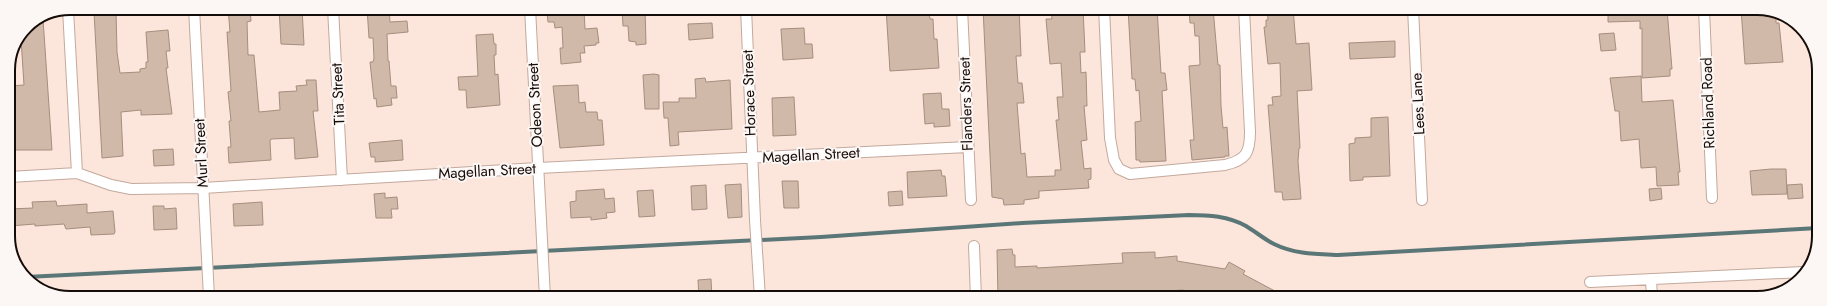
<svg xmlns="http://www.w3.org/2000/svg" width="1827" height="306" viewBox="0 0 1827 306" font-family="Jost,sans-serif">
<rect width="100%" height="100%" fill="#fce5db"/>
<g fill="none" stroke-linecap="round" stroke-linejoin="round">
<path stroke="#5b7677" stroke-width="4" d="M26,277L821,237L1022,223L1189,215C1209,215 1228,216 1246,226C1256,232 1264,239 1274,244C1294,254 1316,254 1338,255L1818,228"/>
</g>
<path fill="#d1b9a9" stroke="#a58e7e" d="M228,8H250L251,21L247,22L248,55H254L259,112L280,110L279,92L297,91L296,86L307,85L306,80H316L318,111H313L318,157L295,159L294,138L271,139L270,141L271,160L229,163L228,147H231L229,121H231L228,92L231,91L227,32H230Z
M279,8H302L304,45L281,44Z
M367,8H389L390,22L407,21L408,32L387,34L388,61H389L391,86H396L397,98H391L392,105L377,107L376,98L374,99L370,62H373L374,58L373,38H369Z
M622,8H645L646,44L636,45V42L629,41L628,26H623Z
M886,8H925V12H929L930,19H933L934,39H937L939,68L890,71Z
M983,8H1019L1021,56H1016L1018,83H1022L1024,103H1017L1021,154L1025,153L1027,177L1055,176V170H1061L1056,120H1059L1057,97H1063L1061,63L1050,64L1046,19H1052L1051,8H1083L1085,52H1080L1081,73L1086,72L1087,106H1084L1087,140L1081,141L1084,169L1091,168V179L1088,180L1089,188L1039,191V198L1024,200V204L1004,205L1003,199L992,197Z
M1128,8H1157L1161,73H1165L1167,90L1162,91L1166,161L1140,162L1139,160H1136L1135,122L1141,121L1139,90L1136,91L1135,79H1132Z
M1189,8H1213L1218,65H1220L1221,106L1223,128L1227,127L1229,156H1225V157L1192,160L1190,140H1194L1189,66L1200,65L1199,36H1195L1194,23H1190Z
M1267,8H1293L1296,44L1309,43L1312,90L1297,91L1300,148H1299L1298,161L1301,199L1283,200L1282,192H1275L1268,105H1273L1272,97L1281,96L1280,63L1268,64L1264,27H1266V20H1268Z
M1608,9H1667L1672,69H1670V76L1642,78V28L1640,29V21L1608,22Z
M1741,9H1765L1776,13V23H1779L1783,62L1745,64Z
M584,10L585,29L597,28L599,43H596V45L584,46L585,53H580L581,62L561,64L560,48H563L562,27L555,28L554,22H548L547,12Z
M116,11L117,52L120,73L140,72V69L146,68V62H148L146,32L168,30L170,51H166L168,68H166L172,114L141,115V110L121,112L123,156L102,158L94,12Z
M43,19L52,150H9L8,86L24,85L21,39L26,26Z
M712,23L713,38L689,40L688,24Z
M804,28L805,44H812L813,58L783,60L781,29Z
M1614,33L1616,50L1601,51L1599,34Z
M493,34L494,44H496V55H494L495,75L498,74L500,105L467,108L466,90H459L458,77L478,76L476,35Z
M1395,41V57L1350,59L1349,43Z
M654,74L659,75V109H645L643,75Z
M1641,76L1642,102L1673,100L1680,172H1678L1679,185L1657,186L1656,167L1641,168L1639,139L1621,141L1619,111H1615L1610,78Z
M705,78L706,82L730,80L732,129L678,132L679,145L670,146L668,118H664L663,102H679V98H696L695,79Z
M578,85L579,103L585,102L586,112H597L598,120H602L604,145L560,148L553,86Z
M941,93L942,109H949L950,126L934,127V123L925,124L923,94Z
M794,97L796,135L773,136L772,98Z
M1388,117L1390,176L1363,177V180L1350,181L1349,144L1355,143V138L1371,137V118Z
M402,140L403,160L375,162V157H371L369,143Z
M173,149L174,165L154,166L153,150Z
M1771,169H1786L1787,194L1752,195L1750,171Z
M941,170L942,176H945L947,196L908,198L907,172Z
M782,181H798L799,208H784Z
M741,184L742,217L728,218L725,185Z
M1802,184L1803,198L1788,199L1787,185Z
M706,185L707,209L692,210L691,186Z
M1661,188L1662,199L1650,201L1649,189Z
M604,189L605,199L614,198L615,212L606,213L607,218L591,220V217L571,218L570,202L576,201V191Z
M653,190L655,216L639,217L637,191Z
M902,191L903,205L889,206L888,192Z
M385,193V198L397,197L398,209H391L392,218H376L374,194Z
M56,201L57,206L87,204V213L113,211L115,232L114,234L91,235L90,227L66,229L64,224L35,226V224L10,226V209L33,208L32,202Z
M262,202L263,225L234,226L233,204Z
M153,206H164V209L176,208L177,229L154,230Z
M1012,249L1013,255H1015V267L1037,266V268L1123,263L1122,253L1155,252V258L1177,256V261L1225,269L1229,262L1245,271L1243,274L1288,298H1216V296L1182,290L1143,293V291L1097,295L1096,294H1090V292L1061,294L1059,297L1050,298L1042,295L998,298L997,250Z
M711,279L712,298H699L698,280Z"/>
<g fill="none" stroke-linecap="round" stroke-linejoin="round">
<g stroke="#c3a99d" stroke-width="12">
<path id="minor" d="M194,8L209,297
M333,8L342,180
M530,8L545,298
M746,8L755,220L760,298
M962,8L971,200
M1104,8L1110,138L1114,160L1119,169L1130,174L1225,165C1246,160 1250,153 1250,132L1244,8
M1413,8L1422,200
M68,9L77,173
M1704,9L1712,198
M9,177L77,173L111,185L131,189L203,188L538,168L968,147
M974,246L976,298
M1651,279L1652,298
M1590,282L1803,272"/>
</g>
<use href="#minor" stroke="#fff" stroke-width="10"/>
</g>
<g text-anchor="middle" stroke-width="4" stroke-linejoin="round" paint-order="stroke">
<g font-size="15" fill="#140c08" stroke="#fcf6f4">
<text transform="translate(749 93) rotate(-92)" y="5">Horace Street</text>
<text transform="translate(338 94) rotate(-93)" y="5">Tita Street</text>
<text transform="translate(1708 103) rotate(-92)" y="5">Richland Road</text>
<text transform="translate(966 104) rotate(-92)" y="5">Flanders Street</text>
<text transform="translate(1418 104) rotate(-93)" y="5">Lees Lane</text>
<text transform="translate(535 105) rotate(-93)" y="5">Odeon Street</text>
<text transform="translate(201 153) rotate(-93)" y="5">Murl Street</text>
<text transform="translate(811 155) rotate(-3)" y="5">Magellan Street</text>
<text transform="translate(487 171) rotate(-3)" y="5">Magellan Street</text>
</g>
</g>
<path d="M0 0H1827V306H0ZM70 15H1757A55 55 0 0 1 1812 70V236A55 55 0 0 1 1757 291H70A55 55 0 0 1 15 236V70A55 55 0 0 1 70 15Z" fill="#fcf6f4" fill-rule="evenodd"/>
<path fill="none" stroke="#140c08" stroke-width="2" d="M70 15H1757A55 55 0 0 1 1812 70V236A55 55 0 0 1 1757 291H70A55 55 0 0 1 15 236V70A55 55 0 0 1 70 15Z"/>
</svg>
